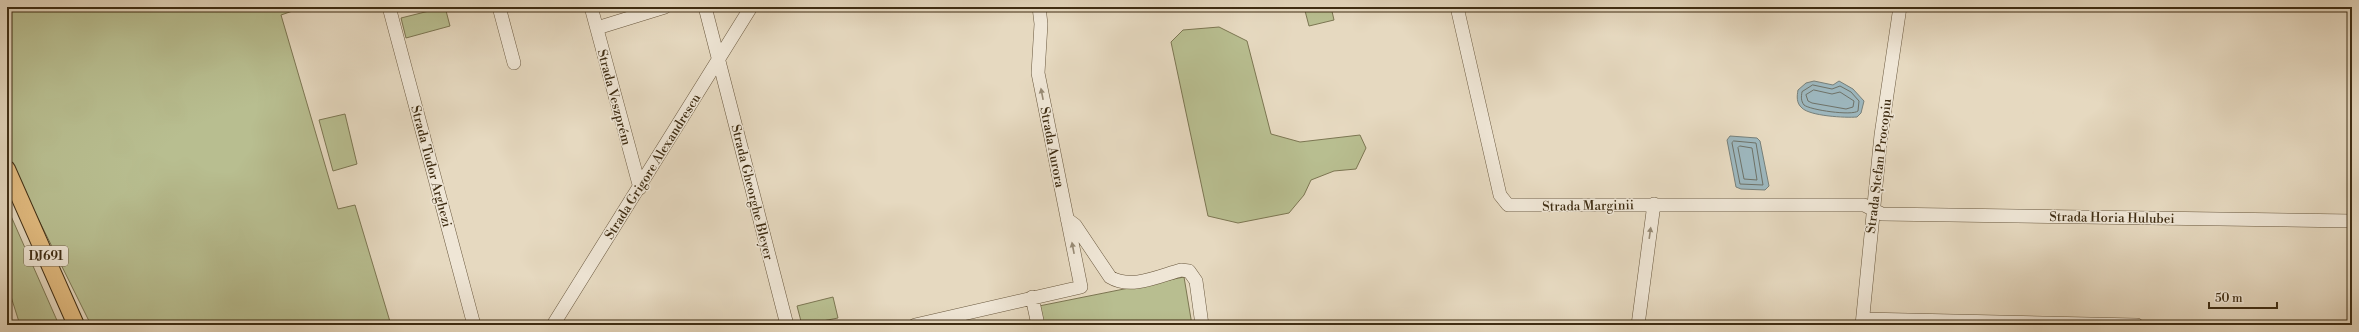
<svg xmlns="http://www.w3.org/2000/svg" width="2359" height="332" viewBox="0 0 2359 332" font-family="'Libre Bodoni',serif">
<rect width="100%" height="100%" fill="#e6d9c0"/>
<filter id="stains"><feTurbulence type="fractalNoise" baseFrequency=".005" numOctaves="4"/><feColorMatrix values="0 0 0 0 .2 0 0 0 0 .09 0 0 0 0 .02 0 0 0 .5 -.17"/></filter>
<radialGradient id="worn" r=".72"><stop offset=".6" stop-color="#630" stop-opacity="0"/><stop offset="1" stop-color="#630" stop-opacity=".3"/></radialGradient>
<path fill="#b8be90" stroke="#7c7652" d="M7,7H304L281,15L338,209L355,205L391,325H91L7,156Z
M445,7L450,26L406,38L401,18Z
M1304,7H1331L1334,20L1309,26Z
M1219,27L1247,41L1271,134L1300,142L1360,135L1366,148L1356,169L1334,171L1311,180L1304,195L1289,213L1238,223L1208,216L1171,42L1183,30Z
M345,114L357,164L333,171L319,120Z
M7,207L59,325H20L7,284Z
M1184,277L1192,325H1043L1039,306Z
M833,297L838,318L802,325L797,306Z"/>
<path fill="#9db7be" stroke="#77807a" d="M1814,81L1833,85L1839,81L1853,89L1864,101L1861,113L1857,117C1845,118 1810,116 1802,108C1796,103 1797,96 1798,90L1806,83Z
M1730,136L1757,138L1760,141L1769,186L1765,190L1741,189L1736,187L1727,140Z"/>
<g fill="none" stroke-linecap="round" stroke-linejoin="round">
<path stroke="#6e7268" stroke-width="1" d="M1813,85L1832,89L1840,86L1851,92L1859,101L1858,111C1852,116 1810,110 1804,105C1801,101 1801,97 1802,92Z
M1814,90L1832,94L1840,92L1854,101L1853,107L1846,109L1812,103L1808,101L1806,95Z
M1734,141L1756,143L1763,185L1740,184L1732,143Z
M1740,146L1752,148L1757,180L1744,179L1738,148Z"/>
<g stroke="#69583e" stroke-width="14">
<path id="minor" d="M389,7L474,325
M499,7L514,63
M591,7L640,188
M705,7L787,325
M1457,7L1500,195L1508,205H1864L1882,214L2352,221
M597,28L665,7
M1067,219L1075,225L1110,277C1131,290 1159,276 1181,270L1189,271L1196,281L1202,325
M1032,297L1038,325
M1863,319L2137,325
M553,325L751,7
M915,325L1081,287L1038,73L1041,24L1039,7
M1638,325L1654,204
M1862,325L1881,135L1900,7"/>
</g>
<g stroke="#3f2d13" stroke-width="18">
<path id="major" d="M7,169L76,325"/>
</g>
<use href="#minor" stroke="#efe6d6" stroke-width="13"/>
<use href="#major" stroke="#e3bc80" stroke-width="16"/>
</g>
<defs><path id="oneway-solid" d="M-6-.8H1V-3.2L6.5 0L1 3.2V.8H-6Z"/></defs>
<g fill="#978a74">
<use href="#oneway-solid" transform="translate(1042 94) rotate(-101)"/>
<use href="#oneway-solid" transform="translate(1650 233) rotate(-82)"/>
<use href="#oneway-solid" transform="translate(1073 248) rotate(-101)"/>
</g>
<g text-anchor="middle" stroke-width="3" stroke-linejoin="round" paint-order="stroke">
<rect fill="#efe6d6" stroke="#74644e" stroke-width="1" x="24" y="246" width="44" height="20" rx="3"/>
<g font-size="12" font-weight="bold" fill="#3f2d13">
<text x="46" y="260">DJ691</text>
</g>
<g font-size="13" fill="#3f2d13" stroke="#efe6d6">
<text transform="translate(615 97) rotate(75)" y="5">Strada Veszprém</text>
<text transform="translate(1053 147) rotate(79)" y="5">Strada Aurora</text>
<text transform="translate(432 166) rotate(75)" y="5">Strada Tudor Arghezi</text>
<text transform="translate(652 166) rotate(-58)" y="5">Strada Grigore Alexandrescu</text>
<text transform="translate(1878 166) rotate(-83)" y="5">Strada Ștefan Procopiu</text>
<text transform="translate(753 192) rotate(76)" y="5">Strada Gheorghe Bleyer</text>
<text transform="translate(1588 205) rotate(-1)" y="5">Strada Marginii</text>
<text transform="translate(2112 217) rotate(1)" y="5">Strada Horia Hulubei</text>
</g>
</g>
<rect width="2359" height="332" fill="none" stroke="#e6d9c0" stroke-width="24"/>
<rect x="8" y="8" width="2343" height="316" fill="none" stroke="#3f2d13" stroke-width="2"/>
<rect x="12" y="12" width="2335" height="308" fill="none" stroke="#3f2d13"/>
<path d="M2209 302v6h68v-6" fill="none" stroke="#3f2d13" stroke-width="2"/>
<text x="2215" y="302" font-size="12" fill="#3f2d13" stroke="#efe6d6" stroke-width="3" paint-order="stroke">50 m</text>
<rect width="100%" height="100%" filter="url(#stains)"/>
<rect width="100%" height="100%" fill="url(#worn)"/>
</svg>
